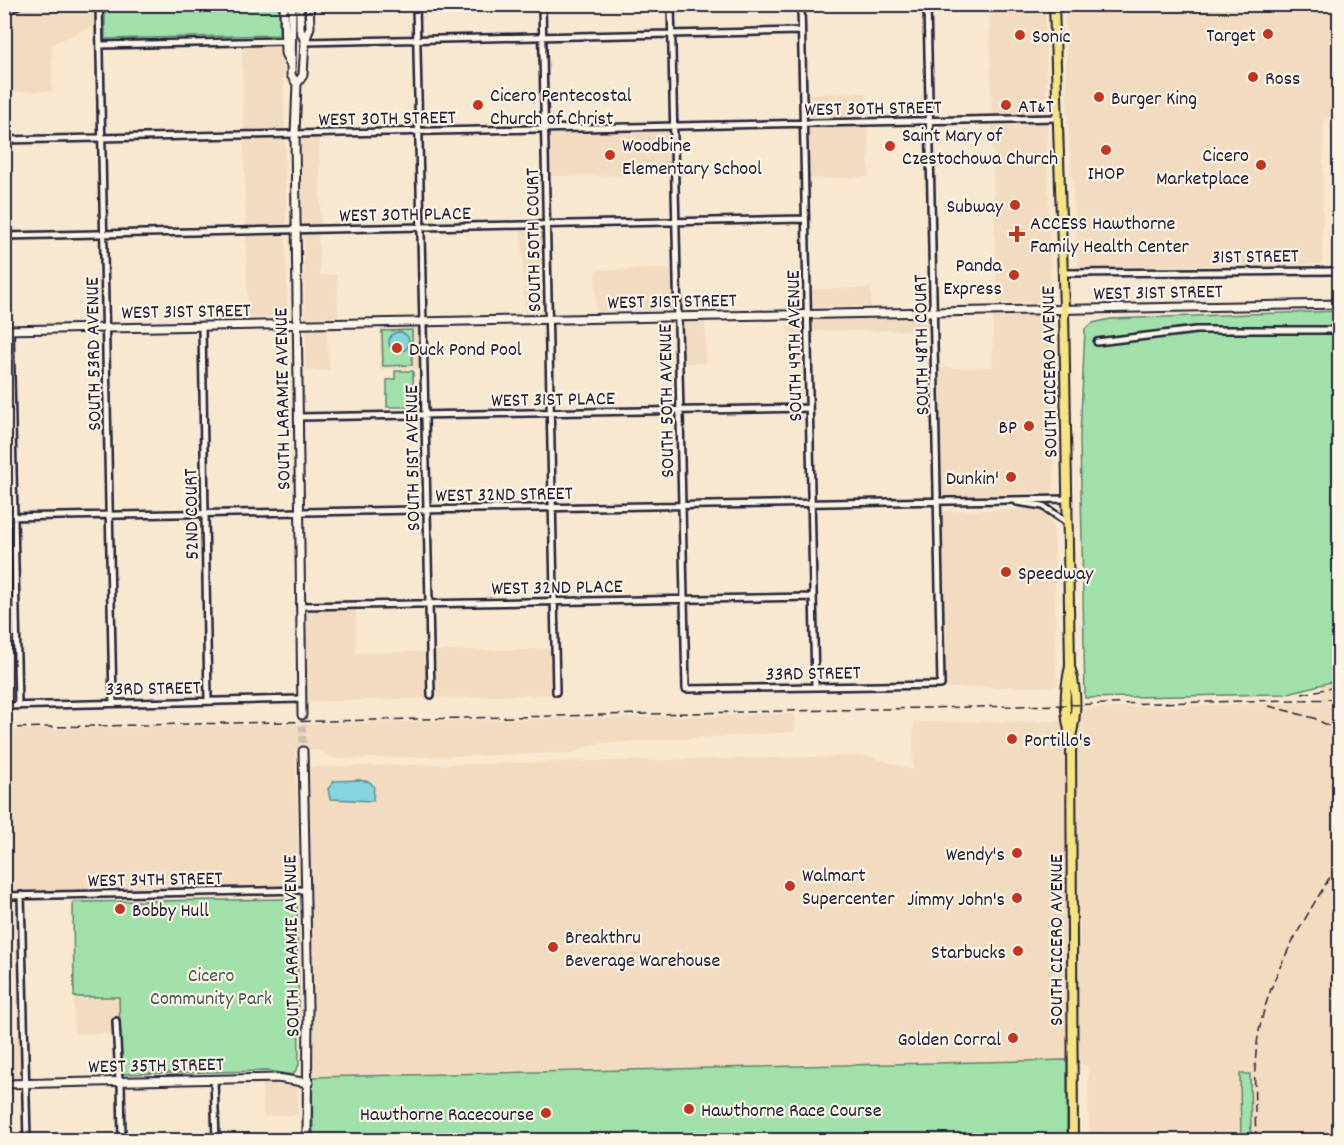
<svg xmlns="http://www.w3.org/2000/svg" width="1344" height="1145" viewBox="0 0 1344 1145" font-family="Dekko,sans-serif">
<rect width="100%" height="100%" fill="#f8e8d0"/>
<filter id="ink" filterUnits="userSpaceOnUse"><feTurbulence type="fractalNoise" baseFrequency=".0167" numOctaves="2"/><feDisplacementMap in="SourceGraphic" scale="12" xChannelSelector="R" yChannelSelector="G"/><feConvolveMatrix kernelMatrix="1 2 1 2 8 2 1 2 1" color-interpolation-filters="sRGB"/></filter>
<g filter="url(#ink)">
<path fill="#f2dbbf" d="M34,5H95V25L52,44V91L5,92L4,19Z
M989,5H1045L1047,115L992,116Z
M1065,5H1331L1336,114L1324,121L1322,264L1078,267L1067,101Z
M282,44L285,131L244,132L242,45Z
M866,93V119L808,120L807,94Z
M1047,124L1051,302L997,303L992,125Z
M868,126L869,177L809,179L807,128Z
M670,131L671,175L550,176L549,134Z
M301,138H319L321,224L303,225Z
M244,139H285L286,226L246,227Z
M542,228L545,313L525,312L521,229Z
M285,233L288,317L248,318L246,234Z
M303,233H318L320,275H337L338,317H305Z
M673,269L674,310L596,311V270Z
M871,288V306L812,307V289Z
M993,316H1052L1054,492L941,496L940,368L993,367Z
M930,317V330L812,331V319Z
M788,319H803L804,360L789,361Z
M682,321H705L706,363H683Z
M418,327L419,369H380V328Z
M327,328L329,370L306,371V329Z
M1038,509L1047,515L1054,530L1057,686L944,688L942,511Z
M356,606V653L554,649L555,694L304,702L302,607Z
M1339,680V1140H1089L1088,1066L1067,1060L312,1077L307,767L869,756L913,770L914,722L1068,721V709L1322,702V686Z
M794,714V732L594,744L571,753L336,759L318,750H295L299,885L5,891L4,730Z
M74,997H119L120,1033L74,1034Z
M5,1037H20L21,1078H5Z
M262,1082L297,1087L298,1115L263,1116Z"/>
<path fill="#a0e1aa" stroke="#618272" stroke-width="1.5" d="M105,5H279V35L105,39Z
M1339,311V680L1285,694L1085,698L1080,438L1085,329L1093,323L1110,319Z
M412,330V365L383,366L382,331Z
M395,371H413L414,407H387V380L395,379Z
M291,899L297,904L299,1065L293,1075L269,1071L121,1074L119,997H74L73,902Z
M1067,1060V1140H313L312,1077Z
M1240,1074H1250L1251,1140H1241Z"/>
<path fill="#84d5dc" stroke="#5d8d9c" stroke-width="1.5" d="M389 342a10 10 0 1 1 20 0a10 10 0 1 1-20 0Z
M360,780L370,782L374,787L373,801L330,799L328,789L334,781Z"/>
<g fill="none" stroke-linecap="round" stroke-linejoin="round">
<path stroke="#cdc0b2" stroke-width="7" stroke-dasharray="7 3.5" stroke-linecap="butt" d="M302,715L303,751"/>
<g stroke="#22223b" stroke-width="10">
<path id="street" d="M99,4L113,703
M416,4L431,695
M542,4L556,692
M671,4L686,689L941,685L927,4
M801,4L815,687
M305,42L801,31
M100,45L285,41
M4,86L5,92
M4,140L1058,118
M4,236L805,219
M1063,273L1340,271
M202,327L208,701
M10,330L18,706
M1097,342L1196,330H1340
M298,417L809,408
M1017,502L1043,506L1068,523
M4,517L1067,499
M300,606L813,597
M4,706L301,699
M21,895L27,1140
M4,896L305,890
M116,1021L119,1081
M214,1079L216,1140
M121,1081L122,1140"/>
</g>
<g stroke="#22223b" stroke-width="11">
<path id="secondary" d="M284,4L285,53L290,64
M292,4L291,75L297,84
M300,4V29L305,42L303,75L297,84L295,134L302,715
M4,11L19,4
M305,42L310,27L309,4
M4,330L1340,304
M303,751L308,1007L307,1140
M4,1084L277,1078L309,1083"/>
</g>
<g stroke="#22223b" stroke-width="12">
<path id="primary" d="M1054,4L1064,309L1070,666C1064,693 1064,712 1071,739L1073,1140
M1071,670C1077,695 1077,712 1071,737"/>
</g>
<use href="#street" stroke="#fcf5e5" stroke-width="5"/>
<use href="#secondary" stroke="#fcf5e5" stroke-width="7"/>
<use href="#primary" stroke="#f6e381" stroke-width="8"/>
<path stroke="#22223b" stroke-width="1.5" stroke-dasharray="9 4.5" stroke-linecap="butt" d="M1302,694L1340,686
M1269,706L1314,718L1340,732
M4,728L1340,699
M1256,1140C1255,1108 1253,1076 1257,1044C1266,976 1306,918 1340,860"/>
</g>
</g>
<g fill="#c8321e" stroke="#fcf5e5" stroke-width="2">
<circle cx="1268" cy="34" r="6"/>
<circle cx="1020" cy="35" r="6"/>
<circle cx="1253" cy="77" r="6"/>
<circle cx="1099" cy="97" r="6"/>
<circle cx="478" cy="105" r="6"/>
<circle cx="1006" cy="105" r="6"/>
<circle cx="890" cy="146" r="6"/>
<circle cx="1106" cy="150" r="6"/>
<circle cx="610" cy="155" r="6"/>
<circle cx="1261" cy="165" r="6"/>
<circle cx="1015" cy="205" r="6"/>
<path d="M1014 225h6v6h6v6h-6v6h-6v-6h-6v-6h6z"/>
<circle cx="1014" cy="275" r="6"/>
<circle cx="397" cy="348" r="6"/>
<circle cx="1029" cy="426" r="6"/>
<circle cx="1011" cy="477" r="6"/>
<circle cx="1006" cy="572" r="6"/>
<circle cx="1012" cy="739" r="6"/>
<circle cx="1017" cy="853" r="6"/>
<circle cx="790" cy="886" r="6"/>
<circle cx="1017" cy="898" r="6"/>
<circle cx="120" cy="909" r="6"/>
<circle cx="553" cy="947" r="6"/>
<circle cx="1018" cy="951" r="6"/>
<circle cx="1013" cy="1038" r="6"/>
<circle cx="689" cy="1109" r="6"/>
<circle cx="546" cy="1113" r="6"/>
</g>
<g text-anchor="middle" stroke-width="4.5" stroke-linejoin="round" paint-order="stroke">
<g font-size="20" fill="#22223b" stroke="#fcf5e5" text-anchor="start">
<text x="1256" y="41" text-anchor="end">Target</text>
<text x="1032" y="42">Sonic</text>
<text x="1265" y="84">Ross</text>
<text x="490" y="101">Cicero Pentecostal<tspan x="490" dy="23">Church of Christ</tspan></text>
<text x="1111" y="104">Burger King</text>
<text x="1018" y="112">AT&amp;T</text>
<text x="902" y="141">Saint Mary of<tspan x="902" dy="23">Czestochowa Church</tspan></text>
<text x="622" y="151">Woodbine<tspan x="622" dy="23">Elementary School</tspan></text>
<text x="1249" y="161" text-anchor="end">Cicero<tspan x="1249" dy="23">Marketplace</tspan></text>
<text x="1106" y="179" text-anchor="middle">IHOP</text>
<text x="1003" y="212" text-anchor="end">Subway</text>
<text x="1030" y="229">ACCESS Hawthorne<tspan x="1030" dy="23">Family Health Center</tspan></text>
<text x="1002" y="271" text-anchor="end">Panda<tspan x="1002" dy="23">Express</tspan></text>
<text x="409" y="355">Duck Pond Pool</text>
<text x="1017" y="433" text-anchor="end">BP</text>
<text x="999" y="484" text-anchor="end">Dunkin'</text>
<text x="1018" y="579">Speedway</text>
<text x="1024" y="746">Portillo's</text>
<text x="1005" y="860" text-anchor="end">Wendy's</text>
<text x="802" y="881">Walmart<tspan x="802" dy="23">Supercenter</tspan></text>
<text x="1005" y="905" text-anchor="end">Jimmy John's</text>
<text x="132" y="916">Bobby Hull</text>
<text x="565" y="943">Breakthru<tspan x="565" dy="23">Beverage Warehouse</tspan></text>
<text x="1006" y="958" text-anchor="end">Starbucks</text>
<text x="1001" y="1045" text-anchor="end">Golden Corral</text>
<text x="701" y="1116">Hawthorne Race Course</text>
<text x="534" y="1120" text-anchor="end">Hawthorne Racecourse</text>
</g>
<g font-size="20" fill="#22223b" stroke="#fcf5e5">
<text transform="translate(873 107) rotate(-1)" y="7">WEST 30TH STREET</text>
<text transform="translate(387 117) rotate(-1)" y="7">WEST 30TH STREET</text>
<text transform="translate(405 213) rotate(-1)" y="7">WEST 30TH PLACE</text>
<text transform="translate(532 240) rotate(-91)" y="7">SOUTH 50TH COURT</text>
<text transform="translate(1255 255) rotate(-1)" y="7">31ST STREET</text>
<text transform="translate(1158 291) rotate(-1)" y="7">WEST 31ST STREET</text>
<text transform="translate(672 300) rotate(-1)" y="7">WEST 31ST STREET</text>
<text transform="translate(186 310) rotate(-1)" y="7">WEST 31ST STREET</text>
<text transform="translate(920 345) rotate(-91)" y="7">SOUTH 48TH COURT</text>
<text transform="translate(793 346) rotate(-91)" y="7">SOUTH 49TH AVENUE</text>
<text transform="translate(92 354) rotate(-91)" y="7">SOUTH 53RD AVENUE</text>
<text transform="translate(1048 372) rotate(-91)" y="7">SOUTH CICERO AVENUE</text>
<text transform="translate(553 398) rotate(-1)" y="7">WEST 31ST PLACE</text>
<text transform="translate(281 399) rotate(-91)" y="7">SOUTH LARAMIE AVENUE</text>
<text transform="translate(665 401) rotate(-91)" y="7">SOUTH 50TH AVENUE</text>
<text transform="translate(411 458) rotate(-91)" y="7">SOUTH 51ST AVENUE</text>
<text transform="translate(504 493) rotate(-1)" y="7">WEST 32ND STREET</text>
<text transform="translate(190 514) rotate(-91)" y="7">52ND COURT</text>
<text transform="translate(557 586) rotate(-1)" y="7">WEST 32ND PLACE</text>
<text transform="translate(813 672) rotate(-1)" y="7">33RD STREET</text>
<text transform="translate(153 687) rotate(-1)" y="7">33RD STREET</text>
<text transform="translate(155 878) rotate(-1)" y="7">WEST 34TH STREET</text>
<text transform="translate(1055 940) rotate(-90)" y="7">SOUTH CICERO AVENUE</text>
<text transform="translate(290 946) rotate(-91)" y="7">SOUTH LARAMIE AVENUE</text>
<text transform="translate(156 1064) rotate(-1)" y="7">WEST 35TH STREET</text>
</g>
<g font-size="20" fill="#485b5c" stroke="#fcf5e5">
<text x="211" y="981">Cicero<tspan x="211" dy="23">Community Park</tspan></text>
</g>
</g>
<rect width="1344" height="1145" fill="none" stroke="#fcf5e5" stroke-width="24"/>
<rect x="12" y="12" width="1320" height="1121" fill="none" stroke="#22223b" stroke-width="2" filter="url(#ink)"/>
</svg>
